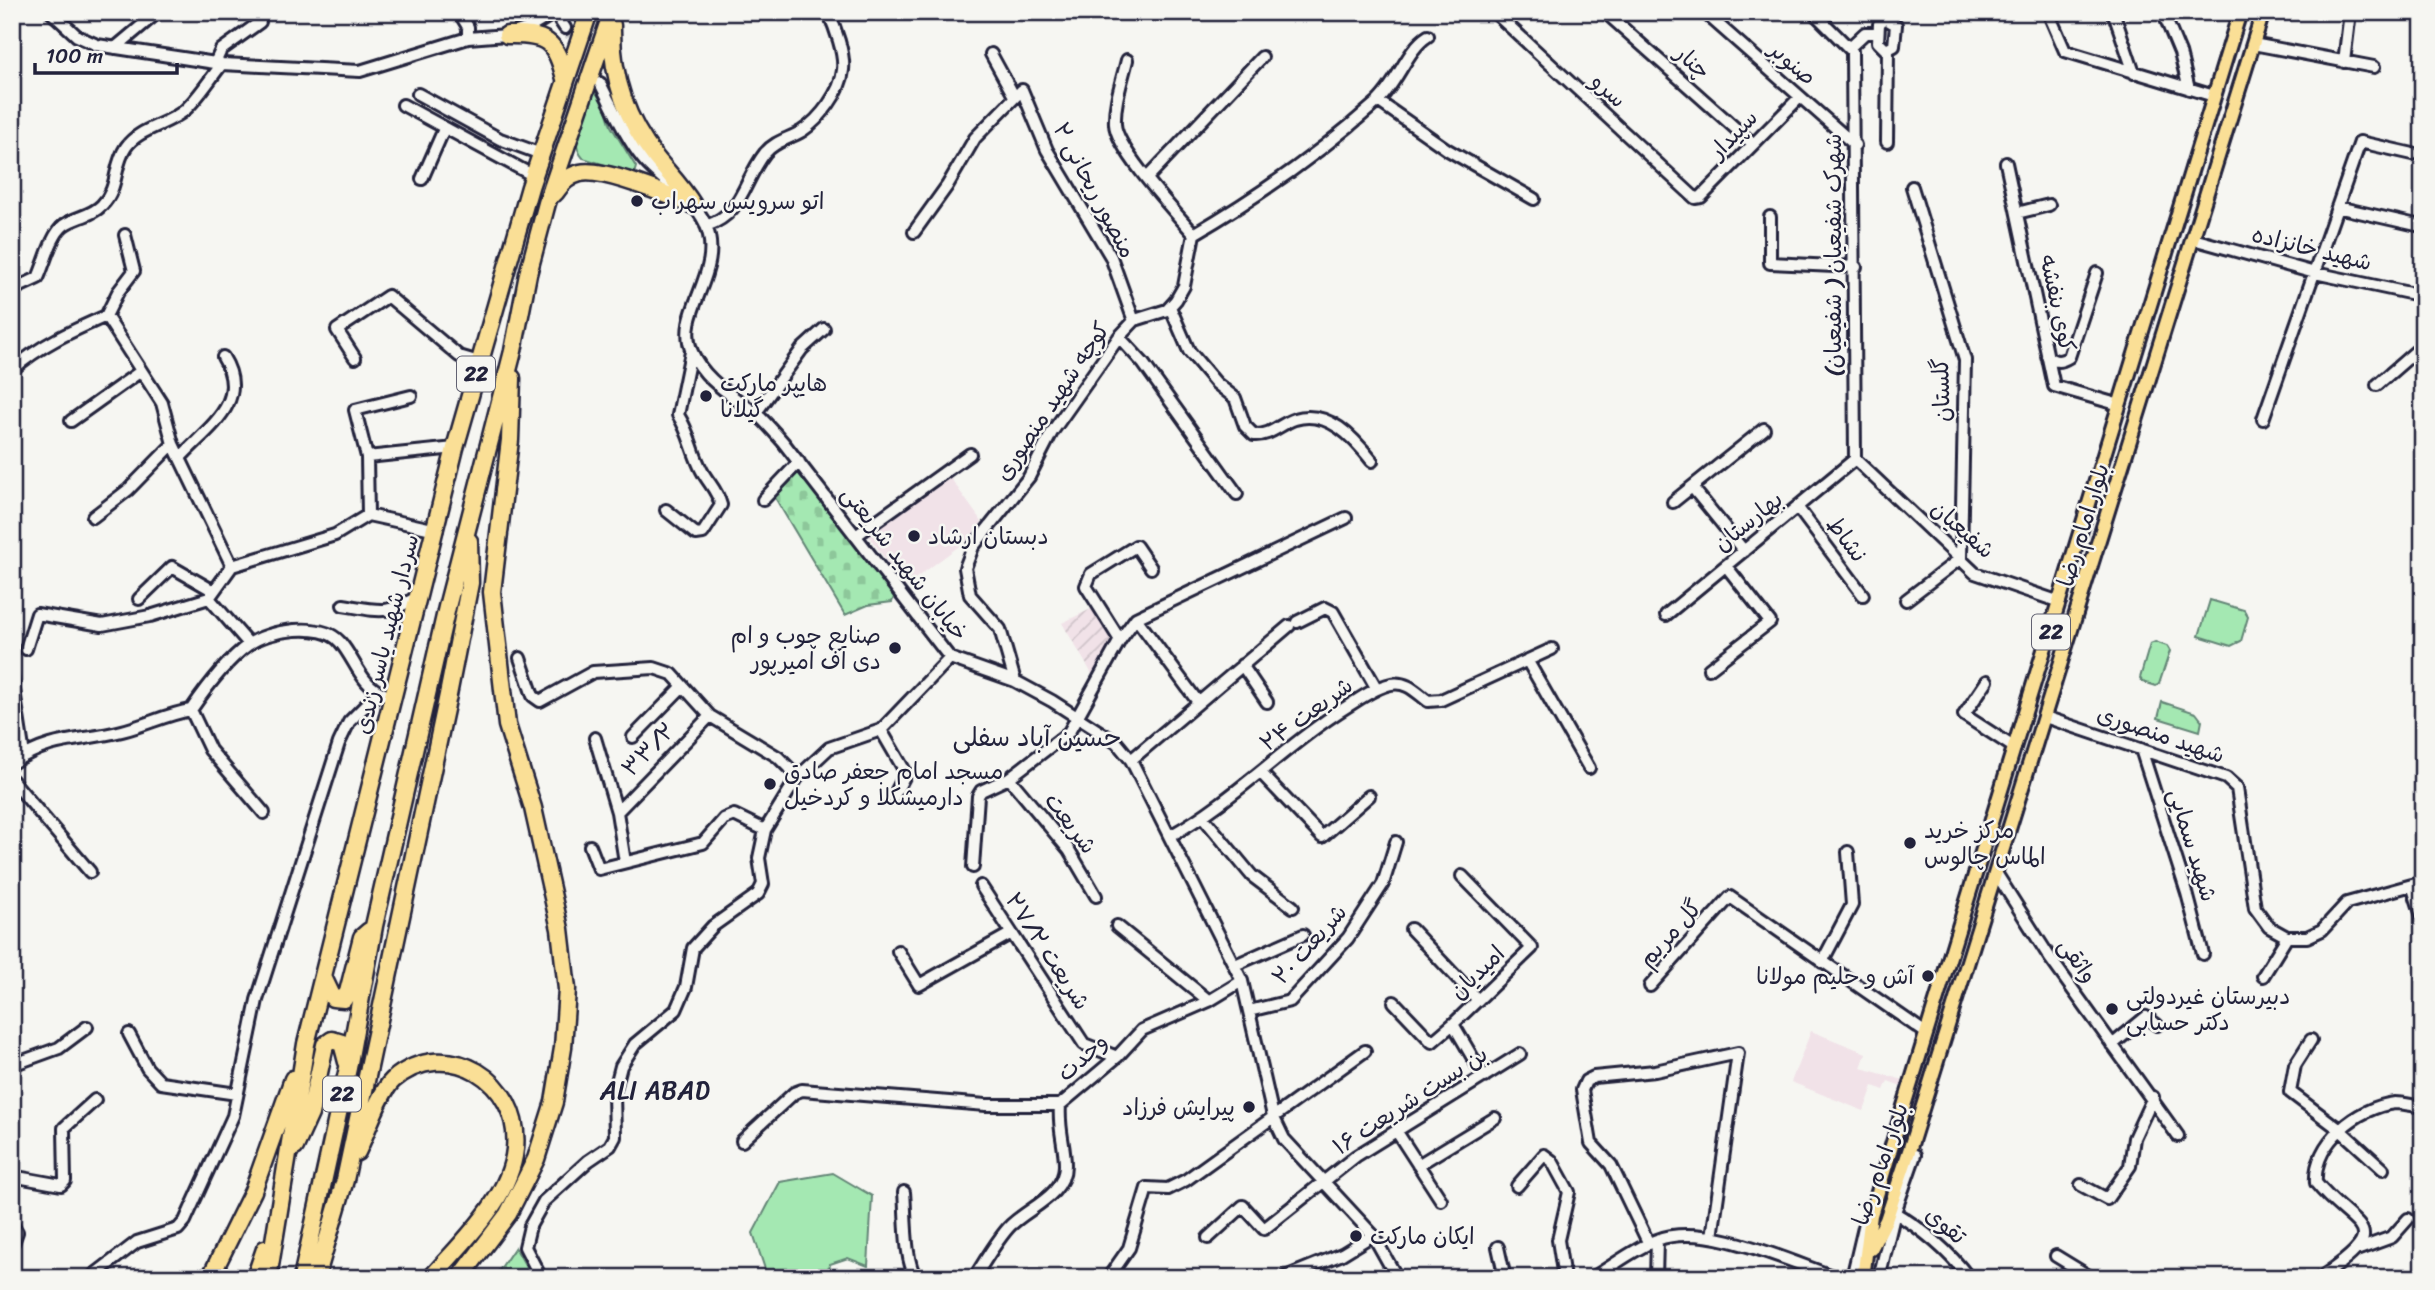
<svg xmlns="http://www.w3.org/2000/svg" width="2435" height="1290" viewBox="0 0 2435 1290" font-family="Sriracha,'Playpen Sans Arabic',sans-serif">
<defs>
<pattern id="industrial-furrows" width="10" height="10" patternUnits="userSpaceOnUse" patternTransform="scale(1.75)"><rect width="10" height="10" fill="#f1e2e8"/><path d="M-1 1l2-2M0 10L10 0M9 11l2-2" fill="none" stroke="#cec2c8"/></pattern>
<pattern id="cemetery-stones" width="16" height="16" patternUnits="userSpaceOnUse" patternTransform="scale(1.75)"><rect width="16" height="16" fill="#a4e8b2"/><path d="M2 7V4a2 2 0 0 1 4 0v3zM10 15v-3a2 2 0 0 1 4 0v3z" fill="#8dc79a"/></pattern>
<pattern id="park-crowns" width="20" height="18" patternUnits="userSpaceOnUse" patternTransform="scale(1.75)"><rect width="20" height="18" fill="#a4e8b2"/><path d="M2 6a3 3 0 1 1 6 0M12 15a3 3 0 1 1 6 0" fill="none" stroke="#8dc79a"/></pattern>
</defs>
<rect width="100%" height="100%" fill="#f6f6f2"/>
<filter id="ink" filterUnits="userSpaceOnUse"><feTurbulence type="fractalNoise" baseFrequency=".0143" numOctaves="2"/><feDisplacementMap in="SourceGraphic" scale="14" xChannelSelector="R" yChannelSelector="G"/><feConvolveMatrix kernelMatrix="1 2 1 2 8 2 1 2 1" color-interpolation-filters="sRGB"/></filter>
<g filter="url(#ink)">
<path fill="#f1e2e8" d="M949,476L982,522L970,538L904,587L868,534Z
M1811,1031L1866,1053L1861,1068L1907,1081L1904,1087L1888,1081L1884,1090L1873,1086L1864,1111L1791,1082Z"/>
<path fill="url(#industrial-furrows)" d="M1093,608L1115,640L1105,659L1092,674L1062,623Z"/>
<path fill="#a4e8b2" stroke="#638576" stroke-width="2" d="M595,91L605,107L611,126L636,167L634,174L583,158C567,140 585,112 592,93Z
M2210,600L2244,610L2248,617L2241,641L2231,646L2199,636Z
M2155,642L2167,646L2170,651L2159,684L2156,686L2143,682L2140,678L2150,644Z
M2162,702L2196,713L2202,721L2200,731L2158,718Z
M833,1173L872,1196L868,1266L848,1258L830,1264L828,1278H768L753,1233L780,1182Z"/>
<path fill="url(#cemetery-stones)" stroke="#638576" stroke-width="2" d="M801,469L895,595L892,602L868,605L845,615L774,496Z"/>
<path fill="url(#park-crowns)" stroke="#638576" stroke-width="2" d="M515,1247L528,1270L512,1278H494Z"/>
<g fill="none" stroke-linecap="round" stroke-linejoin="round">
<path stroke="#cccccd" stroke-width="10" stroke-dasharray="10 5" stroke-linecap="butt" d="M565,28L594,73"/>
<g stroke="#22223b" stroke-width="16">
<path id="minor" d="M51,12L77,36L97,45L222,64L360,71L468,38L507,35L529,28L556,12
M459,12L468,27V38
M1494,12L1695,198L1701,197L1800,97
M1605,12L1753,144
M1704,12L1855,145
M1813,12L1852,51L1855,459
M2048,12L2065,51L2214,96
M2110,12L2114,14L2134,73
M555,13L565,28
M2165,17L2180,53L2189,89
M1884,18L1896,25L1894,46L1886,50L1878,42L1879,24Z
M2253,44L2374,67
M115,48L158,12
M1849,48L1865,33H1878
M991,54L1014,96
M1127,60C1122,81 1114,103 1115,124C1116,149 1176,213 1194,234
M2344,62L2350,12
M215,63L221,50L260,22
M600,83C613,108 624,135 642,158C660,181 693,197 705,223C727,273 674,311 692,352C706,384 737,397 761,418C769,426 776,434 783,442L950,658L1015,681L1052,701L1117,743L1131,760L1242,981L1273,1116L1284,1139L1373,1235L1397,1278
M418,94L500,139L541,154
M1378,101L1448,150L1534,199
M403,105L534,176
M1887,142L1888,50
M2006,163L2054,386L2120,405
M1147,178L1262,57
M422,179L444,129
M2337,207L2421,226
M2017,213L2049,205
M1770,217V263L1856,267
M706,226C743,214 743,181 765,153C775,141 789,139 802,131C820,119 841,92 843,70C845,54 835,27 828,12
M914,232L947,186L975,138L1022,90L1047,150L1111,257L1134,321
M1194,234C1259,196 1320,153 1376,103C1398,83 1407,49 1428,36
M125,235L134,271L118,292L106,316L162,403L173,444L232,566L335,535L368,515L437,530
M2193,239L2315,273L2423,296
M12,290L38,278C45,263 51,235 64,225C75,217 92,216 102,205C119,188 113,166 126,147C139,128 168,125 185,110C199,97 210,79 222,64
M1170,307L1189,351L1216,383L1235,398L1245,426L1254,435C1271,436 1280,424 1295,419C1328,409 1354,438 1372,461
M1119,337L1143,363L1237,494
M2047,356C2055,363 2061,362 2069,357L2097,273
M355,358L337,330L388,296L459,356L479,362
M12,370C40,345 72,331 106,316
M2377,385L2423,345
M411,396L355,410L367,457L455,448
M755,414L802,349L824,329
M2263,419L2360,142L2413,154
M71,421L141,371
M367,457L368,515
M180,458C208,427 251,402 223,357
M1855,459L1975,573L2060,602
M1692,487L1744,551
M763,500L799,462
M1673,502L1764,429
M1798,508L1863,595
M666,510L696,534L703,533L721,505C717,490 709,484 702,471C692,453 690,433 678,415L691,352
M93,517L128,490L173,444
M857,535L970,454
M232,566L209,598L249,644
M139,599L172,567L212,590
M1906,600L1961,558L1965,360L1912,187
M343,605C379,611 388,616 420,595
M1666,615L1855,459
M1136,618L1198,702
M1297,622L1325,608L1333,612L1377,689
M1120,640L1086,586L1091,574L1136,546L1151,568
M26,649L37,614L102,625L150,616L209,598
M520,658L533,696L540,701L593,672L654,668L672,674L710,716L778,757L798,777
M1527,660L1589,768
M1242,665L1267,702
M1709,669L1770,622L1726,566
M12,677L24,755
M1015,681L1000,629L970,595L965,568L973,547L1029,477L1052,432L1119,337L1135,320L1167,310L1176,300L1184,286L1194,234
M1987,681L1964,715L2015,748
M191,710L210,750L264,813
M2045,717L2226,778L2237,788L2255,908L2269,927L2287,937H2307L2322,930L2347,903L2423,882
M881,730L906,773L893,798
M633,737L683,686
M595,738L617,812L625,862
M2141,749L2187,893L2203,954
M1131,760L1289,626
M12,763C54,736 79,742 122,731C146,725 167,714 191,710C206,688 226,661 248,645C267,630 322,621 340,642C355,659 361,686 384,694
M1261,773L1322,837L1369,796
M1009,778L1069,850L1096,896
M12,780L90,872
M617,812L710,716
M1203,817L1252,876L1293,907
M1170,836C1235,800 1285,745 1348,706C1361,698 1376,687 1391,684C1407,681 1416,692 1428,701L1441,700L1552,649
M590,846L599,869L703,843L724,819L734,815L765,830
M973,867L978,796L981,791L1009,778L1069,732L1120,640L1136,618L1346,518
M1996,873L2050,958L2178,1136
M1462,876L1532,948L1453,1024L1484,1077
M2412,885L2423,919
M981,886L1084,1044L1117,1057
M1117,926L1209,1001
M1411,929L1478,1000
M898,951L919,985L1010,934
M1822,962L1852,905L1848,852
M1235,965L1303,935
M2263,976L2287,937
M1650,986L1730,897L1926,1033
M1394,1002L1432,1042L1453,1024
M1249,1011L1290,1001L1348,938L1383,884L1396,842
M129,1034L147,1068L161,1083L237,1094
M12,1036V1062
M2311,1040L2295,1065L2290,1092L2339,1129L2383,1169
M2112,1045L2146,1017L2157,1025
M12,1065L59,1048L87,1027
M1397,1132L1441,1200
M742,1141L794,1093L802,1090L986,1105H1060
M1418,1165L1495,1118
M12,1176L61,1185L65,1181L64,1128L95,1100
M2081,1185L2107,1199L2130,1166L2134,1138L2153,1097
M1517,1186L1544,1155L1552,1161L1569,1192L1558,1240L1564,1278
M904,1192C906,1212 904,1264 917,1278
M1892,1211C1921,1228 1949,1251 1969,1278
M12,1224L17,1232L13,1243
M1208,1238L1243,1206L1264,1229L1356,1156L1520,1054
M1649,1244L1611,1165L1591,1143L1582,1090L1586,1081L1594,1077L1655,1071L1738,1053L1712,1237
M1498,1247L1505,1278
M2359,1249L2392,1237L2408,1219
M2056,1256L2092,1278
M90,1278L137,1242L178,1229L185,1221L233,1116L257,1000L339,743L349,722L379,692
M541,1278L525,1247L530,1226L544,1201L588,1161L610,1146L615,1137L614,1093L621,1066L635,1044L676,1010L686,987L693,948L713,926L758,894L763,884L759,858L765,830L797,778L829,748L881,730L950,658
M974,1278C985,1261 995,1243 1008,1228C1026,1208 1065,1197 1065,1165C1065,1145 1058,1129 1060,1105L1117,1057L1142,1030L1209,1001L1242,981
M1108,1278L1129,1248L1147,1188L1168,1189L1186,1180L1365,1051
M1283,1278L1342,1254L1373,1235
M1592,1278C1613,1266 1635,1248 1657,1240C1706,1221 1790,1262 1838,1278
M1656,1278L1657,1240
M1852,1278L1865,1223
M1879,1278L1895,1212L1915,1155
M2320,1278C2397,1226 2355,1231 2316,1183C2313,1143 2358,1107 2395,1103C2404,1103 2414,1106 2423,1107"/>
</g>
<g stroke="#22223b" stroke-width="18">
<path id="major" d="M1871,1249L1886,1220L1909,1151L2263,12
M1863,1278L1871,1215L1900,1119L2240,12"/>
</g>
<g stroke="#22223b" stroke-width="21">
<path id="highway" d="M612,25C611,74 625,119 656,158C669,174 682,187 693,205
M507,35C546,34 556,40 565,79
M555,193C562,183 568,176 580,173C603,167 670,196 693,205
M324,979L333,998L344,999L348,992L362,937L369,931
M295,1147L310,1114L325,1045L332,1040L342,1043L347,1062
M357,1152C366,1134 379,1093 393,1080C447,1034 522,1081 515,1149C510,1199 462,1242 431,1278
M210,1278L253,1191L293,1079
M255,1278L265,1249
M268,1278L306,1044L455,448L530,187L589,12
M302,1278L348,1068L374,926L447,607L513,351L528,274L547,203L612,12
M316,1278L345,1180L448,695L470,583L469,541
M460,1278L508,1214L536,1159L554,1102L563,1048L567,989L560,929L533,808L507,725L492,592L510,440L512,378"/>
</g>
<use href="#minor" stroke="#f6f6f2" stroke-width="10"/>
<use href="#major" stroke="#fadf96" stroke-width="12"/>
<use href="#highway" stroke="#fadf96" stroke-width="16"/>
</g>
</g>
<g fill="#22223b" stroke="#f6f6f2" stroke-width="2.5">
<circle cx="637" cy="201" r="7"/>
<circle cx="706" cy="396" r="7"/>
<circle cx="914" cy="536" r="7"/>
<circle cx="895" cy="648" r="7"/>
<circle cx="770" cy="784" r="7"/>
<circle cx="1910" cy="843" r="7"/>
<circle cx="1928" cy="976" r="7"/>
<circle cx="2112" cy="1009" r="7"/>
<circle cx="1249" cy="1107" r="7"/>
<circle cx="1356" cy="1236" r="7"/>
</g>
<g text-anchor="middle" stroke-width="5" stroke-linejoin="round" paint-order="stroke">
<g fill="#f6f6f2" stroke="#626272" stroke-width="2">
<rect x="457" y="356.5" width="38" height="35" rx="5"/>
<rect x="2032" y="614.5" width="38" height="35" rx="5"/>
<rect x="323" y="1076.5" width="38" height="35" rx="5"/>
</g>
<g font-size="21" font-weight="bold" fill="#22223b">
<text x="476" y="381">22</text>
<text x="2051" y="639">22</text>
<text x="342" y="1101">22</text>
</g>
<g font-size="23" fill="#22223b" stroke="#f6f6f2">
<text transform="translate(1693 62) rotate(42)" y="8">چنار</text>
<text transform="translate(1793 63) rotate(41)" y="8">صنوبر</text>
<text transform="translate(1609 90) rotate(43)" y="8">سرو</text>
<text transform="translate(1733 134) rotate(-46)" y="8">سپیدار</text>
<text transform="translate(1095 190) rotate(62)" y="8">منصور ریحانی ۲</text>
<text transform="translate(2312 248) rotate(14)" y="8">شهید خانزاده</text>
<text transform="translate(1833 255) rotate(-90)" y="8">شهرک شفیعیان ( شفیعیان)</text>
<text transform="translate(2058 303) rotate(78)" y="8">کوی بنفشه</text>
<text transform="translate(1941 390) rotate(-92)" y="8">گلستان</text>
<text transform="translate(1052 401) rotate(-56)" y="8">کوچه شهید منصوری</text>
<text transform="translate(1748 521) rotate(-39)" y="8">بهارستان</text>
<text transform="translate(2083 525) rotate(-73)" y="8">بلوار امام رضا</text>
<text transform="translate(1963 529) rotate(41)" y="8">شفیعیان</text>
<text transform="translate(1847 539) rotate(53)" y="8">نشاط</text>
<text transform="translate(905 563) rotate(52)" y="8">خیابان شهید شریعتی</text>
<text transform="translate(386 634) rotate(-76)" y="8">سردار شهید یاسر زندی</text>
<text transform="translate(1306 714) rotate(-36)" y="8">شریعت ۲۴</text>
<text transform="translate(2161 734) rotate(19)" y="8">شهید منصوری</text>
<text transform="translate(648 749) rotate(-46)" y="8">۳۳/۲</text>
<text transform="translate(1071 823) rotate(53)" y="8">شریعت</text>
<text transform="translate(2193 845) rotate(73)" y="8">شهید سمایی</text>
<text transform="translate(1670 933) rotate(-48)" y="8">گل مریم</text>
<text transform="translate(1309 944) rotate(-48)" y="8">شریعت ۲۰</text>
<text transform="translate(1048 951) rotate(57)" y="8">شریعت ۲۷/۲</text>
<text transform="translate(2078 960) rotate(55)" y="8">واثقی</text>
<text transform="translate(1477 972) rotate(-44)" y="8">امیدیان</text>
<text transform="translate(1082 1057) rotate(-42)" y="8">وحدت</text>
<text transform="translate(1410 1100) rotate(-33)" y="8">بن بست شریعت ۱۶</text>
<text transform="translate(1880 1164) rotate(-71)" y="8">بلوار امام رضا</text>
<text transform="translate(1946 1225) rotate(40)" y="8">تقوی</text>
</g>
<g font-size="23" fill="#22223b" stroke="#f6f6f2" text-anchor="start">
<text x="651" y="209">اتو سرویس سهراب</text>
<text x="720" y="391">هایپر مارکت<tspan x="720" dy="26">گیلانا</tspan></text>
<text x="928" y="544">دبستان ارشاد</text>
<text x="881" y="643" text-anchor="end">صنایع چوب و ام<tspan x="881" dy="26">دی اف امیرپور</tspan></text>
<text x="784" y="779">مسجد امام جعفر صادق<tspan x="784" dy="26">دارمیشکلا و کردخیل</tspan></text>
<text x="1924" y="838">مرکز خرید<tspan x="1924" dy="26">الماس چالوس</tspan></text>
<text x="1914" y="984" text-anchor="end">آش و حلیم مولانا</text>
<text x="2126" y="1004">دبیرستان غیردولتی<tspan x="2126" dy="26">دکتر حسابی</tspan></text>
<text x="1235" y="1115" text-anchor="end">پیرایش فرزاد</text>
<text x="1370" y="1244">ایکان مارکت</text>
</g>
<g font-size="26" fill="#22223b" stroke="#f6f6f2">
<text x="1037" y="746">حسین آباد سفلی</text>
<text x="655" y="1099">ALI ABAD</text>
</g>
</g>
<rect width="2435" height="1290" fill="none" stroke="#f6f6f2" stroke-width="42"/>
<rect x="21" y="21" width="2393" height="1248" fill="none" stroke="#22223b" stroke-width="2.5" filter="url(#ink)"/>
<path d="M35 63v10h142v-10" fill="none" stroke="#22223b" stroke-width="3.5"/>
<text x="46" y="63" font-size="21" fill="#22223b" stroke="#f6f6f2" stroke-width="5" paint-order="stroke">100 m</text>
</svg>
